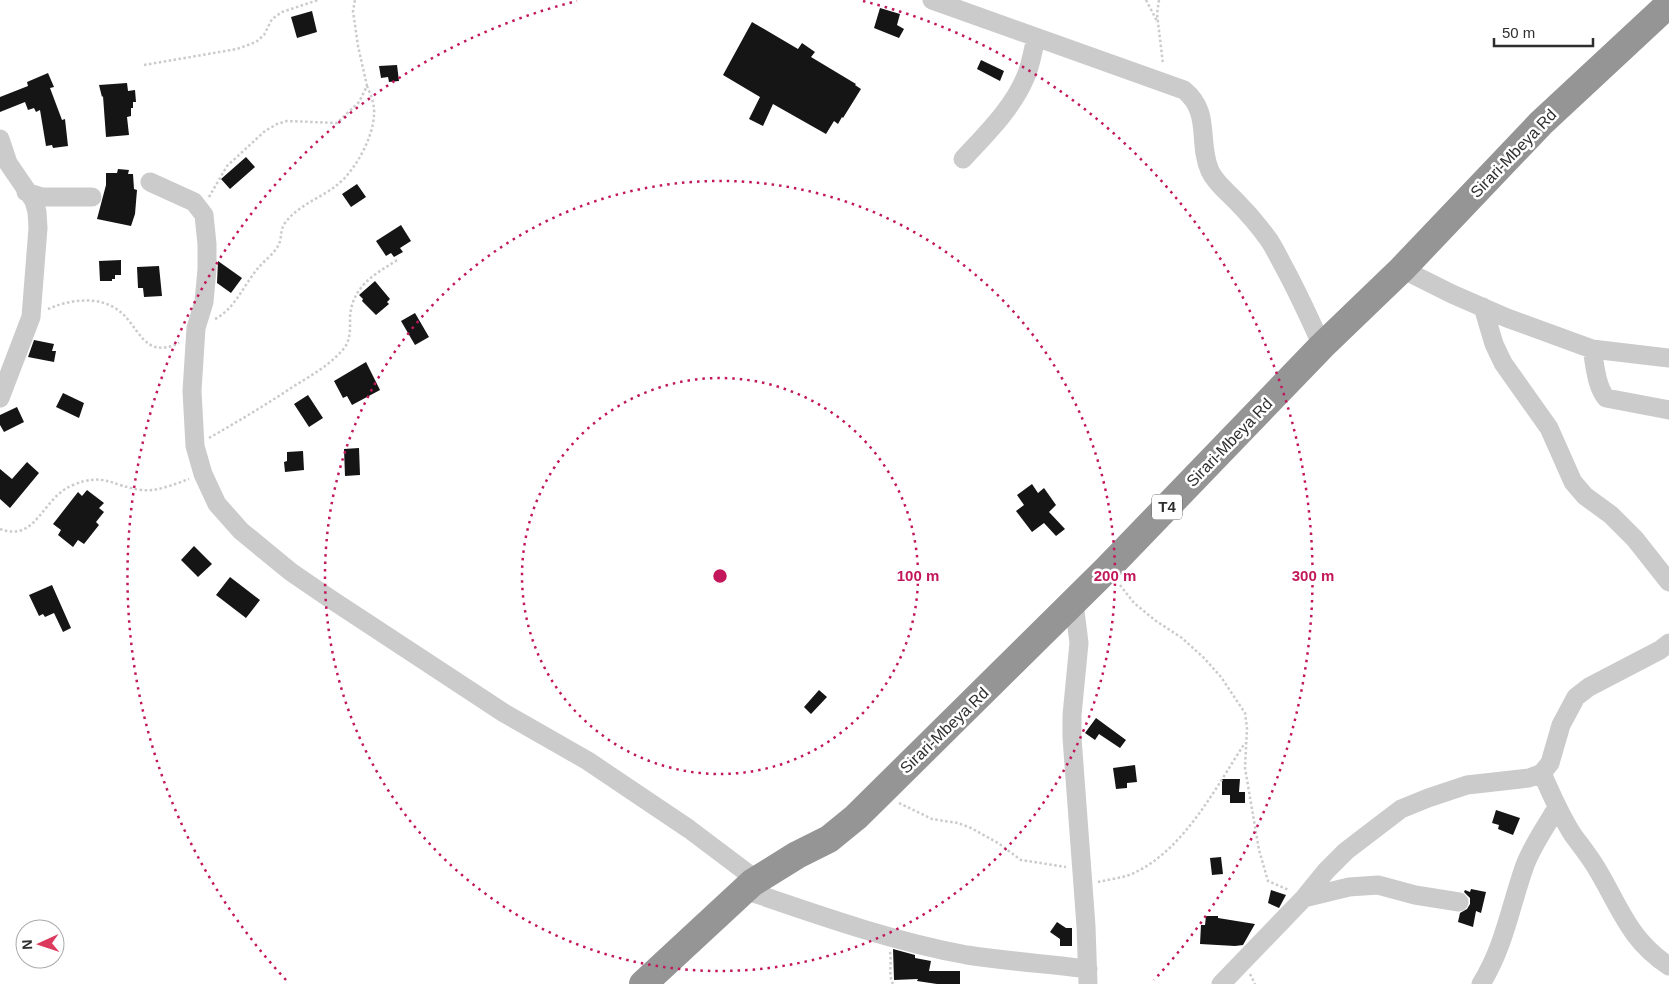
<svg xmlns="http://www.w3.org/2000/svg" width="1669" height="984" viewBox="0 0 1669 984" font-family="Arial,sans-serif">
<rect width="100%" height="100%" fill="#fff"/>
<path fill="#151515" d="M880,8L900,14L897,25L904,29L899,38L874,28Z
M312,11L317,32L297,38L291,17Z
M752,22L798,49L802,43L815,52L811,57L856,84L855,85L861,89L843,118L842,117L838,124L834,121L826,134L773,104L763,126L749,119L760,97L723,75Z
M981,60L1004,71L1000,81L977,69Z
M397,65L399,81L389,82L388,77L381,78L379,66Z
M48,73L54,87L50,88L62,120L65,119L68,146L53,148L52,145L46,146L40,110L36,112L34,108L28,110L25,102L0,112V97L28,86L27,82Z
M127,83L128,91L135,90L136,102H133V108H131V116L127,117L129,135L106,137L103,96L102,97L99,85Z
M246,157L255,167L230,189L221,179Z
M118,169L129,170L128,174H133L134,189L137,190L135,214L131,226L97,219L106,185V173H117Z
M357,184L366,197L351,207L342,194Z
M401,225L411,241L400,248L403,252L394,257L391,253L386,256L376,241Z
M121,260V275H115V279H112V281H100L99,261Z
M218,261L242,278L231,293L217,283Z
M159,266L162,296L144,297L143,288H138L137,267Z
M375,281L390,299L387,302L389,304L376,315L362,301L363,299L359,295Z
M415,313L429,337L415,345L401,321Z
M34,340L54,344L52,351H56L54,362L28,357Z
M366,362L380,390L352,405L347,396L343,398L334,381Z
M63,393L84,403L79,418L56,407Z
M308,395L323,418L309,427L294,404Z
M17,407L24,422L4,432L0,425V415Z
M359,448L360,475L345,476L344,449Z
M303,451L304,470L285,472L284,462L287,461V452Z
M27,462L39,473L10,508L0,499V469L12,479Z
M1032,484L1038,493L1044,488L1056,505L1049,512L1065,529L1056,536L1044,523L1032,532L1016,511L1024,505L1017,495Z
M87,490L104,503L99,508L104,512L96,522L99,525L84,544L78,540L73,547L58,535L61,530L53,524L78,492L82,496Z
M194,546L212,564L198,577L181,560Z
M230,577L260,600L246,618L216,595Z
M52,585L71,628L63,632L54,613L45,617L43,614L39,616L29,595Z
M819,690L827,697L811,714L804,707Z
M1096,718L1126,740L1120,748L1099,734L1095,740L1085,733Z
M1135,765L1137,782L1127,783V788L1116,789L1113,768Z
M1222,779H1240L1239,792H1245V803H1230V795H1222Z
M1496,810L1520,818L1513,835L1498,829L1499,825L1492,823Z
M1221,857L1223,874L1212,875L1210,858Z
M1471,889L1486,892L1481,913L1476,911L1473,927L1458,922L1460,913L1467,909L1470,904V898L1464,892L1465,890L1470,892Z
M1271,890L1286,895L1279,908L1268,903Z
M1206,916H1218V918L1255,924L1243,945L1235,946L1200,944L1201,925H1205Z
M1057,922L1066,928H1072V946H1060V939L1050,932Z
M893,949L915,955V958L931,961L929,971H960V984H937L917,981L918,979L894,980Z"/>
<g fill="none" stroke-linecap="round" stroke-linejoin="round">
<path stroke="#cbcbcb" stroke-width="2.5" stroke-dasharray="2.5 2.5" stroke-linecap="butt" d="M1146,0L1157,21
M1159,0L1157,14L1163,64
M144,65L237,49L256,42L264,35L272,19L282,12L318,0
M209,197L227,166L265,131L277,124L287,121L337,123L359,102L367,86L358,46L353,11L355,0
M48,309C68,300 96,296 115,308C140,323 141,361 179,343
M215,319C235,309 244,284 259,267C265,260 275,253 279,244C282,237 280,230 285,223C298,205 321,198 337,185C355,171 373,138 374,115C375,105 371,95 367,86
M209,438C237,422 264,406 291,388C310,376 331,365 345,347C351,338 350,327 350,317C352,286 375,274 399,259
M0,529C37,543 42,497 73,485C104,472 112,486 141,490C157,492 175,484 189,479
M1120,585L1134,603L1156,621L1182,638L1204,658L1221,677L1245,713L1247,728L1245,768L1259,850L1268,881L1289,890
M899,803L932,819L958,823L971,828L998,843L1021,860L1066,867
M1098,882C1110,879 1125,878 1136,872C1185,848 1216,787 1245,743
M890,952C892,962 888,975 893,984
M1250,974L1255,984"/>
<path stroke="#cbcbcb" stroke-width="19" d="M932,0L1184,90C1212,113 1197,142 1210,171C1215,182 1226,191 1235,200C1247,212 1259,226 1269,240C1275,249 1279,258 1284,267C1298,293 1310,319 1322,346
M0,139L8,163L34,201L37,212L38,228L31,317L0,398
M963,159C986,134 1013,108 1026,76C1031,64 1033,50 1036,38
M150,182L194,202L204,215L207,244V269L204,302L196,328L192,391L195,446L203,474L217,504L241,531L291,572L329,598L504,713L588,761L689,829L758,881
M26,192L42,197H92
M1402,269L1452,294L1507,318L1592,349L1669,358
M1483,307L1494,344L1503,363L1549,428L1573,482L1585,496L1611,515L1635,539L1669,582
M1592,349C1595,365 1596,385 1606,398L1669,410
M1074,603L1079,643L1072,715V738L1086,926L1088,984
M1542,773C1551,794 1560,815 1573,835C1581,846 1590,857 1597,869C1620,907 1629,940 1669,966
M745,890C818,915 891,941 967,955C1007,961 1048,964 1088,969
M1304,898L1349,887L1378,885L1415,895L1459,902
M1221,984L1304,898L1326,871L1346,851L1380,825L1401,809L1428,798L1467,785L1529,778L1542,773L1550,763L1561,725L1576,697L1589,687L1660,650L1669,643
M1481,984C1504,947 1510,908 1524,868C1531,847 1546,827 1557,807"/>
<path stroke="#959595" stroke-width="28" d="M643,984L752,883L797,855L829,839L856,817L1107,569L1322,346L1402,269L1541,123L1669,4"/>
</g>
<g fill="none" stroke="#c2185b" stroke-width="2.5" stroke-dasharray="2.5 5">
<circle cx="720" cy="576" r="198"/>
<circle cx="720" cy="576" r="395"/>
<path d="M286 980A593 593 0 0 1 577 1M863 1A593 593 0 0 1 1154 980"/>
</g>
<g text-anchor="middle" stroke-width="5" stroke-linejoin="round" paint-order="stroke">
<rect fill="#fff" stroke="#6d6d6d" stroke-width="1" x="1152" y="494.5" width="30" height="25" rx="4"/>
<g font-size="15" font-weight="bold" fill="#2e2e2e">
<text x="1167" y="512">T4</text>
</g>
<g font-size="16" fill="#2e2e2e" stroke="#fff">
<text transform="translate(1513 153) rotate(-46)" y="6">Sirari-Mbeya Rd</text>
<text transform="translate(1229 442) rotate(-46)" y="6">Sirari-Mbeya Rd</text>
<text transform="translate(944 730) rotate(-44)" y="6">Sirari-Mbeya Rd</text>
</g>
</g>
<circle cx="720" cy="576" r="8" fill="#c2185b" stroke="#fff" stroke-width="2.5"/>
<g font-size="15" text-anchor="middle" font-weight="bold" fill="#c2185b" stroke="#fff" stroke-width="5" stroke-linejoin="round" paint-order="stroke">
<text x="918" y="581">100 m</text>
<text x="1115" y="581">200 m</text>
<text x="1313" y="581">300 m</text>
</g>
<g transform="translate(40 944) rotate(267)"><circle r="24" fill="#ffffff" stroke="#ababab"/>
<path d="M0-4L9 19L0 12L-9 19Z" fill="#db3a5d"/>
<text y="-8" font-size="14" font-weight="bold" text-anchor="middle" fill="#2e2e2e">N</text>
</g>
<path d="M1494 38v8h99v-8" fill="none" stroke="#2e2e2e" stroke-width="2.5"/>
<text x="1502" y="38" font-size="15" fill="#2e2e2e" stroke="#ffffff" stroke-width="4" paint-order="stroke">50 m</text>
</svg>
